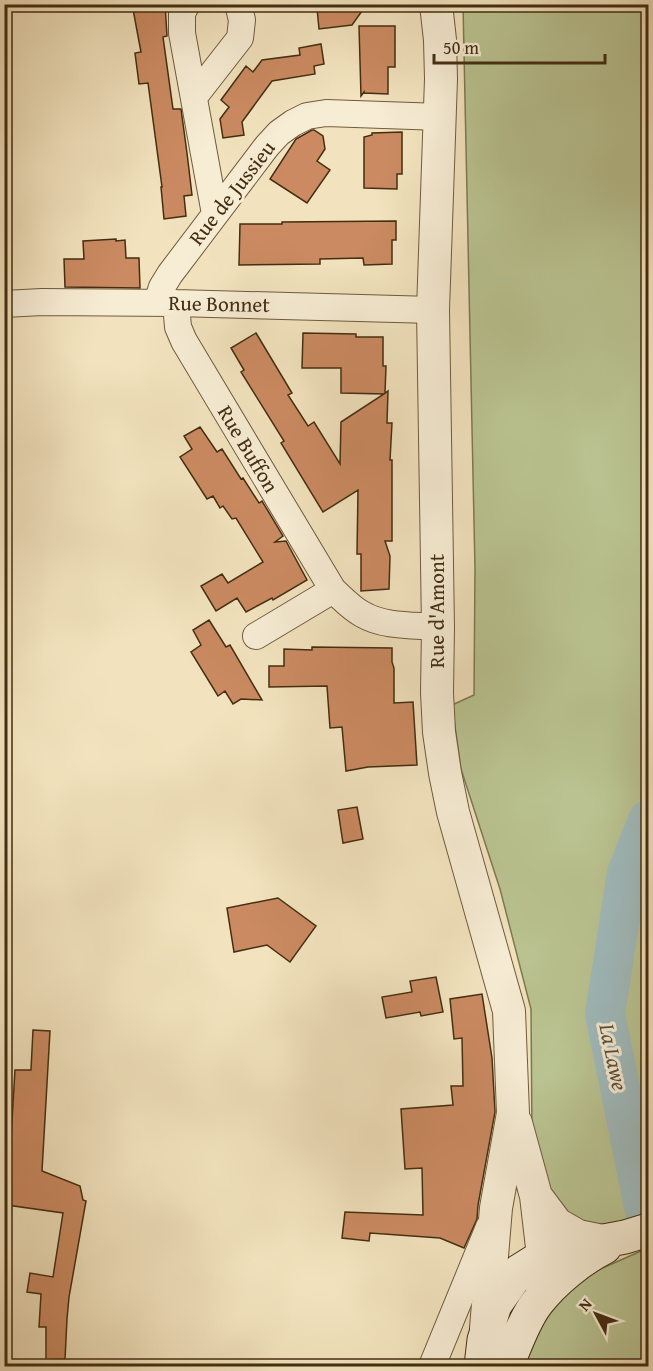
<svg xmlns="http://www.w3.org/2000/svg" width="653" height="1371" viewBox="0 0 653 1371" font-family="'Gentium Book Plus',serif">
<rect width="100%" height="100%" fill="#f2e3be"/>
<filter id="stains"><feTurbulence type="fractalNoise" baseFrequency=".00333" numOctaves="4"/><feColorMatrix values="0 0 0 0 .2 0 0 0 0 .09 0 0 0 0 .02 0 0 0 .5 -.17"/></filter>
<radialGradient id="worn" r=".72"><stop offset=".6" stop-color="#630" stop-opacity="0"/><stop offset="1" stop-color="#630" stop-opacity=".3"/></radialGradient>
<path fill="#bac492" stroke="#7e7952" stroke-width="1.5" d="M463,5H648V1216L605,1228L583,1223L558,1206L544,1189L532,1136L531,1009L500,889L461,769L452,705L474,695L475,569Z
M648,1248V1366H520L555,1299L589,1274Z"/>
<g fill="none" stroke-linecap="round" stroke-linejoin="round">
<path stroke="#a0bbbd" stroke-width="40" d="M648,820L627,873L605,1014L648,1226"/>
</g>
<path fill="#cb8a61" stroke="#432e12" stroke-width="1.5" d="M132,4H165L167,36L163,37L173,109H181L187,153L192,195L184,196L186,216L164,219L161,187H162L148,83L139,84L135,53L141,52Z
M330,4H367L352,25L319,29L317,8L329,6Z
M359,26H395V67H388V94L364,93V92L361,96Z
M321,44L324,64L314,66L315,74L272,81L242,122L244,135L223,138L220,119L229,107L221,100L246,66L253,72L262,60L300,55L299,48Z
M312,130H314L323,136L325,149L317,161L330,170L307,203L270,179L296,139Z
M402,132V174H397V189L364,188V137L372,135V133Z
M396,221V240H392V264L364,265L363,258L320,259V264L239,265L240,224H282V222Z
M116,239V241L125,240L126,258H139L140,288L65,287L64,259H84L83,241Z
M256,333L292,393L288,395L308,426L314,422L340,464L341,422L384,394L341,393V368H302L303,333L356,334V337H383V366H386L385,393L388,391L387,423H392L390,460H392V541H385L390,556L389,589L361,591V554H357L358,490L323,512L281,443L284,441L241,372L244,370L231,348Z
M200,427L217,452L222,449L241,479L243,478L259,503L262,501L283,536L275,542L286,541L307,580L273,600L272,598L246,612L237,598L216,611L201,586L222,574L228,583L263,562L236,518L232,519L223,506L220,508L213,496L207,499L180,457L192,449L184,436Z
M209,620L226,647L230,645L262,700L241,699L233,704L225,691L218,696L191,652L201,645L193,630Z
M312,647L392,648V662L394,668V703L413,702L417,765L368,767L346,771L342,727L330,728L327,686L269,687V666H284V649L312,650Z
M357,807L363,839L343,843L338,810Z
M278,898L316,926L290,962L267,945L234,952L227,908Z
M436,977L443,1012L421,1016L420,1012L386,1018L382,997L412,992L410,981Z
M482,994L492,1058L495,1112L478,1205L477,1219L464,1248L440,1238L370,1233L369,1241L342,1238L345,1212L423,1215L422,1168L405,1169L401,1109L453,1105L451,1086H463L462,1038L454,1039L450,999Z
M33,1030L50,1031L42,1171L80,1186L83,1200L86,1201L69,1297L67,1319L65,1359L46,1360V1327H39L41,1294L27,1292L30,1273L53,1277L63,1213L7,1205L15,1070H31Z"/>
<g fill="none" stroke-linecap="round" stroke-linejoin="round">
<g stroke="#6f5b3d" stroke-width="28">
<path id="minor" d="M187,4L182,13V33L215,214
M194,97L240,38L242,20L238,4
M157,303L162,287L170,274L267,146L279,133L293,123L307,116L326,113L441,117
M176,303L178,327L184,341L333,590C342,598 351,608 362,614C384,627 413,625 438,627
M4,304L42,302L176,303L433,310
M256,636L333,590
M432,1366L489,1227"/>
</g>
<g stroke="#6f5b3d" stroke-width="34">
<path id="tertiary" d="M436,4L440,40L441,79L433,310L438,627L437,693L439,732L445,773L453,812L509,1011L513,1113L496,1208L486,1328
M516,1123L536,1196L543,1256L541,1270L537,1279
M536,1196L557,1224L578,1236L602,1241"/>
</g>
<g stroke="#432e12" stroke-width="35">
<path id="secondary" d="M481,1366L484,1340L495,1305L519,1271L551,1251L625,1237L648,1230
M507,1366C515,1346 524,1320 537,1303C554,1281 580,1260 605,1247"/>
</g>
<use href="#minor" stroke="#f7edd5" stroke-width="26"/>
<use href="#tertiary" stroke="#f7edd5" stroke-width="32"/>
<use href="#secondary" stroke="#f7edd5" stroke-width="33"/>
</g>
<g text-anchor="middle" stroke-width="6" stroke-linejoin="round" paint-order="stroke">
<g font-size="21" fill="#432e12" stroke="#f7edd5">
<text transform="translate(232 193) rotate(-52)" y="7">Rue de Jussieu</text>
<text transform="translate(219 304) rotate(1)" y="7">Rue Bonnet</text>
<text transform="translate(248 449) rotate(59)" y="7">Rue Buffon</text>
<text transform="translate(437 611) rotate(-90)" y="7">Rue d'Amont</text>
</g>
<g font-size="22" font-style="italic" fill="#5a513d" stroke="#f7edd5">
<text transform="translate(614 1057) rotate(78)" y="8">La Lawe</text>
</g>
</g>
<rect width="653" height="1371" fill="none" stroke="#f2e3be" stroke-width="24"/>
<rect x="6" y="6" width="641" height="1359" fill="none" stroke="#432e12" stroke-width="3"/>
<rect x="12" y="12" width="629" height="1347" fill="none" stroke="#432e12" stroke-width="1.5"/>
<g transform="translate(596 1314) rotate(311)" stroke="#f7edd5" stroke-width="4.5" paint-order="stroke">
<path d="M0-4.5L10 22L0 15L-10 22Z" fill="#432e12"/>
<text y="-9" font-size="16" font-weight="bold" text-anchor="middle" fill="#432e12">N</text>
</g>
<path d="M434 54v9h171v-9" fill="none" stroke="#432e12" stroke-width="3"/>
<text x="443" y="54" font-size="18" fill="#432e12" stroke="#f7edd5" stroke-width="4.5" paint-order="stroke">50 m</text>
<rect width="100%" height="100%" filter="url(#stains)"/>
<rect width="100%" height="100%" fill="url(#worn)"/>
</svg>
